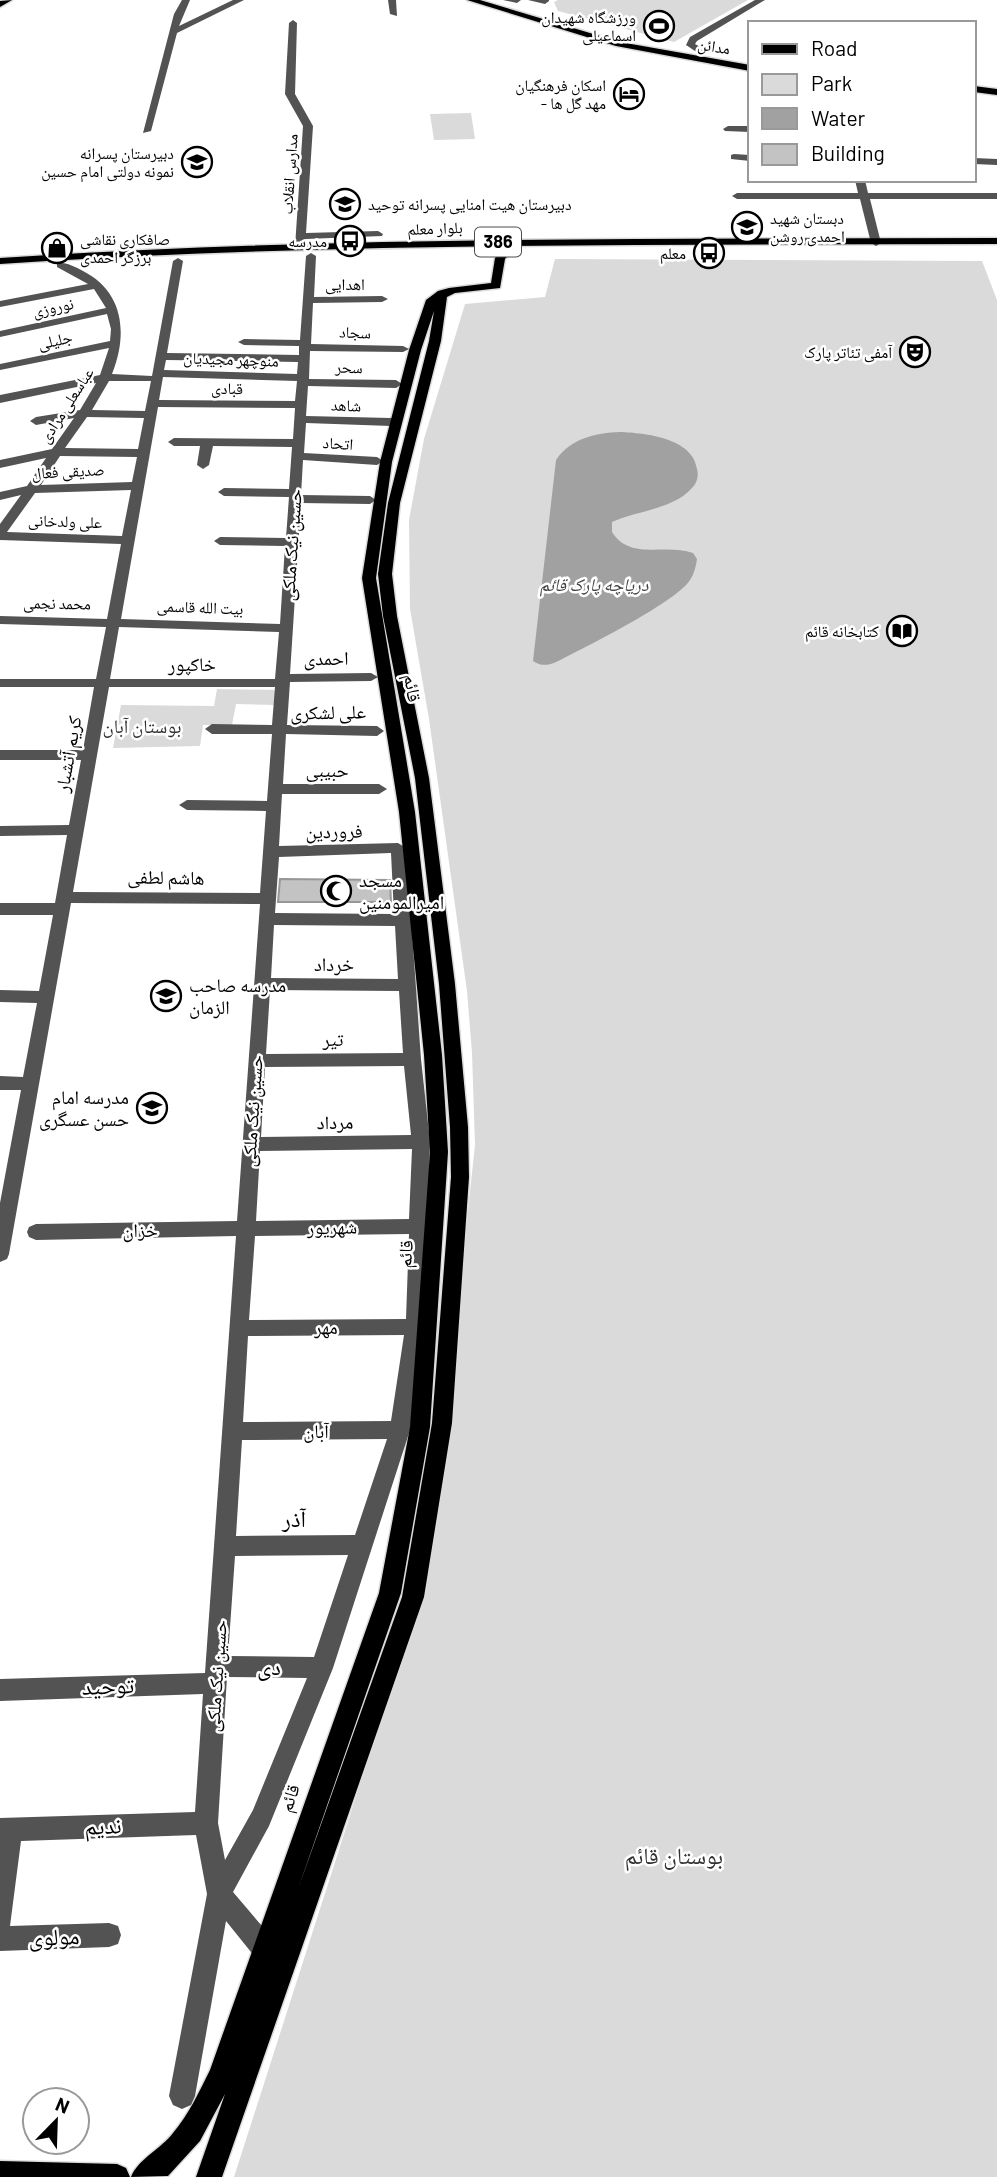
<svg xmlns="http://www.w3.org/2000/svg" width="997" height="2177" viewBox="0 0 997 2177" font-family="Barlow,'Noto Naskh Arabic',sans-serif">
<rect width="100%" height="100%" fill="#fff"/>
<path fill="#dadada" d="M558,0H748L674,42L558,11L554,2Z
M471,113L475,139L434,140L430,114Z
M555,259L982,261L997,300V2177H234L430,1566L475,1145L472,1053L467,991L429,719L410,609L409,520L424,439L465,304L545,297Z
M217,689L278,690L277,705L236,704L232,725H203L200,746L113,748L121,705L214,706Z"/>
<path fill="#a1a1a1" d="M620,432C645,433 693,438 697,469C699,477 697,483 691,489C673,509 636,511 612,522V532C630,561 665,543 693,553L697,559C696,566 694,574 690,580C677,601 592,644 566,657C554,663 545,669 533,661L556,460C571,438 596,433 620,432Z"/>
<path fill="#c3c3c3" stroke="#979797" stroke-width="2" d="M280,879L390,880L391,902H278Z"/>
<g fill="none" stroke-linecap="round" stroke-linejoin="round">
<g stroke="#dbdbdb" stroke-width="3">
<path id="major" d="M12,0L0,7V1Z
M467,0H480L620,42L750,65V71L616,46Z
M974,86L997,89V95L974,92Z
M997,238V244C665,245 332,242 0,264V258C332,236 665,239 997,238Z
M508,247L513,250L505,259L500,288L455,293L447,297L441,341L400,503L392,574L397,616L429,778L455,984L468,1127L469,1177L452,1423L424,1597L222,2177H196L225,2094L200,2141L168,2176L131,2177C138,2159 161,2149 173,2133C189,2114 199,2092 210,2070L379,1593L410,1427L430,1152L424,1055L399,812L362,578L380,462L409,350L426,300L438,291L449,288L491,283L495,258ZM434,311L429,341L388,503L378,574L383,616L415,778L439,984L450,1127L451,1177L432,1423L402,1597L298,1889L401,1593L430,1427L448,1152L442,1055L415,812L376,578L392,462L421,350Z
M0,2161L117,2164L126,2168L130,2177H0Z"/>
</g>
<path fill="#535353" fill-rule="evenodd" d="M182,0H190L179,26L233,0H244L177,33L151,131L143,133L174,14Z
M388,0H396L397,16L390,14Z
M503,0H521L517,3Z
M528,0H549V1L545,4Z
M755,0H765L697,41L695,44L704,49V53H698L686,45L690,37Z
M293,20L297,23L295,94L313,126L306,233L378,231L383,234L382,236L306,239L304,249L295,247L303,126L285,94L289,23Z
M728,126H750V132L725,131L723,129Z
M734,154L750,155V161L731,159V155Z
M974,158L997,159V165L974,164Z
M855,180H865L868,193H997V199H870L881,243L876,246L871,243L860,199H737L732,196L737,193H858Z
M311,253L316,256L314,297L382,296L388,299L382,302L313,303L311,344L403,346L409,349L403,352L310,351L309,379L396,380L402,384L396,388L308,386L306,416L391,418L397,422L391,426L306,423L304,453L377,457L383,461L377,465L303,460L301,495L370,496L376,500L370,504L301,503L290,674L371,673L378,677L371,681L290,682L287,725L377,726L384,731L377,736L286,734L283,784H379L387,789L379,794H282L279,846L398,843L406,848L421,1059L430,1142L425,1327L410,1430L333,1668L269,1826L233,1892L273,1939L276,1948L273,1957L264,1960L255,1957L226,1921L195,2096L191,2105L182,2109L173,2105L169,2096L207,1894L196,1835L21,1841L10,1926L109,1923L118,1926L121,1935L118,1944L109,1947L0,1951V1818L195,1812L203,1694L0,1701V1679L205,1673L236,1236L36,1240L29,1237L27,1232L29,1227L36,1224L237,1221L260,904L71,903L9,1254L7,1259L0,1262V1203L21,1090H0V1076L23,1077L37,1003L0,1002V990L39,991L53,915H0V903H55L67,835L0,836V826L69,825L81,760H0V750H83L94,687H0V679H96L106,627L0,624V616L107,619L121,544L0,540V524L21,495L0,500V492L27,486L46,458L0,468V460L52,449L74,418L36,425L30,421L36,417L80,410L96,383L0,403V395L100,375L109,348L0,370V364L110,341L111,329L107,314L0,337V331L106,308L94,289L0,307V301L88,284L57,267V263C66,262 75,267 83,271C124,292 128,334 112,374L152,376L173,261L178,258L183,261L167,353L299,355V346L244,345L238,342L244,339L300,340L306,256ZM166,360L298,362L297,374L164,370ZM163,377L297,381L295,401L159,400ZM109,381H151L145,411L92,410ZM158,407L295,408L293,439L174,438L168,442L174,446H200L197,465L203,469L209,465L213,446L292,447L289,489L224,488L218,492L224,496L289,497L286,538L220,537L214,541L220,545L285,546L280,624L121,619ZM87,417L144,418L138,449L65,448ZM60,456L137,457L132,482L41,485ZM131,490L122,536L7,532L35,493ZM119,627L279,632L275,679H110ZM109,687H275L272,725L212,724L205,729L212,734H272L267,801L187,800L179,805L187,810L266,811L260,893L73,892ZM391,853L394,914L275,913L279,857ZM274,925L395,926L398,979L271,978ZM270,990L399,991L403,1053L266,1054ZM404,1066L411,1135L261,1137L265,1067ZM412,1149L409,1219L256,1221L260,1151ZM409,1234L406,1319L249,1320L255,1236ZM404,1335L391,1421L243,1422L248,1336ZM387,1439L355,1535L236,1536L242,1440ZM348,1555L314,1657L228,1656L235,1556ZM227,1677L307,1678L253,1810L225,1860L218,1823Z"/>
<use href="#major" fill="#000" fill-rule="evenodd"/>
</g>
<defs>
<g id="stadium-ring" transform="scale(1.575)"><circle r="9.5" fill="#fff" stroke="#000" stroke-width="1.5"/><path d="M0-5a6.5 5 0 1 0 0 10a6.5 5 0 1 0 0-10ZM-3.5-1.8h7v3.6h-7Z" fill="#000"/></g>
<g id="hotel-ring" transform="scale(1.575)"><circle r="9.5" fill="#fff" stroke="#000" stroke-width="1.5"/><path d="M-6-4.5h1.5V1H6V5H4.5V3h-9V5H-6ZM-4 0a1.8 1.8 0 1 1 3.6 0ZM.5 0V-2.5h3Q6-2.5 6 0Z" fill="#000"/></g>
<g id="school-ring" transform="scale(1.575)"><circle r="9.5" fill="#fff" stroke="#000" stroke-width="1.5"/><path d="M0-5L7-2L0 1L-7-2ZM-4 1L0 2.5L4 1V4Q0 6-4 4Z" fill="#000"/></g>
<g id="bus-ring" transform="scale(1.575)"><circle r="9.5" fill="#fff" stroke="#000" stroke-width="1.5"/><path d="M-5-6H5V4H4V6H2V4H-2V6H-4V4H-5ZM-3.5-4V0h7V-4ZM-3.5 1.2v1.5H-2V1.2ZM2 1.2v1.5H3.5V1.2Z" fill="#000"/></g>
<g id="shop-ring" transform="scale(1.575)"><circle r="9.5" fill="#fff" stroke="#000" stroke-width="1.5"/><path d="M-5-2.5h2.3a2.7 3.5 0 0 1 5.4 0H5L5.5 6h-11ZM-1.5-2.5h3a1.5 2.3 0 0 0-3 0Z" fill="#000"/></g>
<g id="theatre-ring" transform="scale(1.575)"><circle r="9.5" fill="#fff" stroke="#000" stroke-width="1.5"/><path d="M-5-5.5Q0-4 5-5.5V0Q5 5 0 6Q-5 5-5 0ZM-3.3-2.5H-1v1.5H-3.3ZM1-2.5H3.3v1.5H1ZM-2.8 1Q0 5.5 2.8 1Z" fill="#000"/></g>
<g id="library-ring" transform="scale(1.575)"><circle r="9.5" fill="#fff" stroke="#000" stroke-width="1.5"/><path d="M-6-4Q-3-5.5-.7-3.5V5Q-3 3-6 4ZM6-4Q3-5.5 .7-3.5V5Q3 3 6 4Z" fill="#000"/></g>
<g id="mosque-ring" transform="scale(1.575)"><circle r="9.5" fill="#fff" stroke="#000" stroke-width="1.5"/><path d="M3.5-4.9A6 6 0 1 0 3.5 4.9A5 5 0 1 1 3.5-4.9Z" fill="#000"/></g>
</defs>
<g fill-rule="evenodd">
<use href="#stadium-ring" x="659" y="26"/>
<use href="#hotel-ring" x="629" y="94"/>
<use href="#school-ring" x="197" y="162"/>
<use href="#school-ring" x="345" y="204"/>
<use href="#school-ring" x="747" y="227"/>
<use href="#bus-ring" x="350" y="241"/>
<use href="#shop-ring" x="57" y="248"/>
<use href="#bus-ring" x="709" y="253"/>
<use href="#theatre-ring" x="915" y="352"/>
<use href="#library-ring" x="902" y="631"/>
<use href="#mosque-ring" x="336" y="891"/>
<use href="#school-ring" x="166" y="996"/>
<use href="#school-ring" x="152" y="1108"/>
</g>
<g text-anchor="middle" stroke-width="5" stroke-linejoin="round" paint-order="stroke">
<g font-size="16" fill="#000" stroke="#fff" text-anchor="end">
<text x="636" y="23">ورزشگاه شهیدان<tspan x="636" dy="18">اسماعیلی</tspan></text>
<text x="606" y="91">اسکان فرهنگیان<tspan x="606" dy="18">- مهد گل ها</tspan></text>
<text x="174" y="159">دبیرستان پسرانه<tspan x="174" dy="18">نمونه دولتی امام حسین</tspan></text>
<text x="368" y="210" text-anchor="start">دبیرستان هیت امنایی پسرانه توحید</text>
<text x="770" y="224" text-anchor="start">دبستان شهید<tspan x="770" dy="18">احمدی روشن</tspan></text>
<text x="80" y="245" text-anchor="start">صافکاری نقاشی<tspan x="80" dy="18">برزگر احمدی</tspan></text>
<text x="327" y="247">مدرسه</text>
<text x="686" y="259">معلم</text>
<text x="892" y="358">آمفی تئاتر پارک</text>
<text x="879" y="637">کتابخانه قائم</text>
</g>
<g font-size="16" fill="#000" stroke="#fff">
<text transform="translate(714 46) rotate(9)" y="6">مدائن</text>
<text transform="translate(289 174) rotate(-86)" y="6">مدارس انقلاب</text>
<text transform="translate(435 228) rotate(-2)" y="6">بلوار معلم</text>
<text x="345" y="290">اهدایی</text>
<text transform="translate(53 307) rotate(-12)" y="6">نوروزی</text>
<text transform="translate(355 332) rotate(2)" y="6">سجاد</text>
<text transform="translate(55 340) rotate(-12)" y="6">جلیلی</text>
<text transform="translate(231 359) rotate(2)" y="6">منوچهر مجیدیان</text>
<text transform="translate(349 367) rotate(2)" y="6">سحر</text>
<text transform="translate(227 388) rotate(1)" y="6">قبادی</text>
<text transform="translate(66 405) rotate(-57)" y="6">عباسعلی مرادی</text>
<text transform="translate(346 405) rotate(2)" y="6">شاهد</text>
<text transform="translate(338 443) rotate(4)" y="6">اتحاد</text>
<text transform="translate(68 471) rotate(-3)" y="6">صدیقی فعال</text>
<text transform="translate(65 521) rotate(2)" y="6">علی ولدخانی</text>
<text transform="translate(57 603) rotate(1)" y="6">محمد نجمی</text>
<text transform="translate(200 607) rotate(2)" y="6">بیت الله قاسمی</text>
</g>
<rect fill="#fff" stroke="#4c4c4c" stroke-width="2" x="475" y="227.5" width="46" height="29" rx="5"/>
<g font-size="18" font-weight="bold" fill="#000">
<text x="498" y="248">386</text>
</g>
<g font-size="18" font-style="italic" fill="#424242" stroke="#fff">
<text x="594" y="591">دریاچه پارک قائم</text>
</g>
<g font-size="19" fill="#000" stroke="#fff">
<text transform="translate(291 545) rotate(-86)" y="7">حسین نیک ملکی</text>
<text transform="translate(326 658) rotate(-1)" y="7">احمدی</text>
<text x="192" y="671">خاکپور</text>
<text transform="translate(413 688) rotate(81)" y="7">قائم</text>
<text transform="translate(328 712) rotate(-1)" y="7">علی لشکری</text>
<text transform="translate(68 754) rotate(-80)" y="7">کریم آتشبار</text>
<text x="327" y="777">حبیبی</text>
<text transform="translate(334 831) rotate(-1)" y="7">فروردین</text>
<text transform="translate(166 877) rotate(1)" y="7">هاشم لطفی</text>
<text x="334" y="971">خرداد</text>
<text transform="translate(333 1039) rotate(-1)" y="7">تیر</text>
<text transform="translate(252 1111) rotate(-86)" y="7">حسین نیک ملکی</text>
<text transform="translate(335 1122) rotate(-1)" y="7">مرداد</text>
<text transform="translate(332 1227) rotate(-1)" y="7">شهریور</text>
<text transform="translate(140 1230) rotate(-1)" y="7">خزان</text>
<text transform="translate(405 1254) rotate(-86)" y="7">قائم</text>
<text x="326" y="1334">مهر</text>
<text x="316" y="1438">آبان</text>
<text transform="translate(216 1676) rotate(-86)" y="7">حسین نیک ملکی</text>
<text transform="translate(289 1798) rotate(-71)" y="7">قائم</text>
</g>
<g font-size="19" fill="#313131" stroke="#fff">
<text x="142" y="733">بوستان آبان</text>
</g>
<g font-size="19" fill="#000" stroke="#fff" text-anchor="start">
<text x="359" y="887">مسجد<tspan x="359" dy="22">امیرالمومنین</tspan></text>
<text x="189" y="992">مدرسه صاحب<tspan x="189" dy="22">الزمان</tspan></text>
<text x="129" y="1104" text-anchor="end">مدرسه امام<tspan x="129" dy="22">حسن عسگری</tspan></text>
</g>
<g font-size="23" fill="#000" stroke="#fff">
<text x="294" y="1527">آذر</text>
<text transform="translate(269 1667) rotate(1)" y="8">دی</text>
<text transform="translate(108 1686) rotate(-2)" y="8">توحید</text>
<text transform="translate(103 1826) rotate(-2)" y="8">ندیم</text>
<text transform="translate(54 1937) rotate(-2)" y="8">مولوی</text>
</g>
<g font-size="23" fill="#313131" stroke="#fff">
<text x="674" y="1864">بوستان قائم</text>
</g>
</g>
<rect x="748" y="21" width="228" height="161" fill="#ffffff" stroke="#999999" stroke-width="2"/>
<rect x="762" y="44" width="35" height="10" fill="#000000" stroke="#999999" stroke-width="2"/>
<text x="811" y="56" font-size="21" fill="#000000">Road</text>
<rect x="762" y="74" width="35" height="21" fill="#dadada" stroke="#999999" stroke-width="2"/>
<text x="811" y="91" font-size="21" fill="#000000">Park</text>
<rect x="762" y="108" width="35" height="21" fill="#a1a1a1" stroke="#999999" stroke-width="2"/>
<text x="811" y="126" font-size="21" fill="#000000">Water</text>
<rect x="762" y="144" width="35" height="21" fill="#c3c3c3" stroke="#999999" stroke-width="2"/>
<text x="811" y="161" font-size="21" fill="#000000">Building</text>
<g transform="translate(56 2121) rotate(23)"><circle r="33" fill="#ffffff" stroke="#999999" stroke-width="2"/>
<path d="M0-5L12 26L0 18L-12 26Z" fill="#000000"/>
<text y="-10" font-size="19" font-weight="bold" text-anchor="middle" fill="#000000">N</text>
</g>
</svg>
